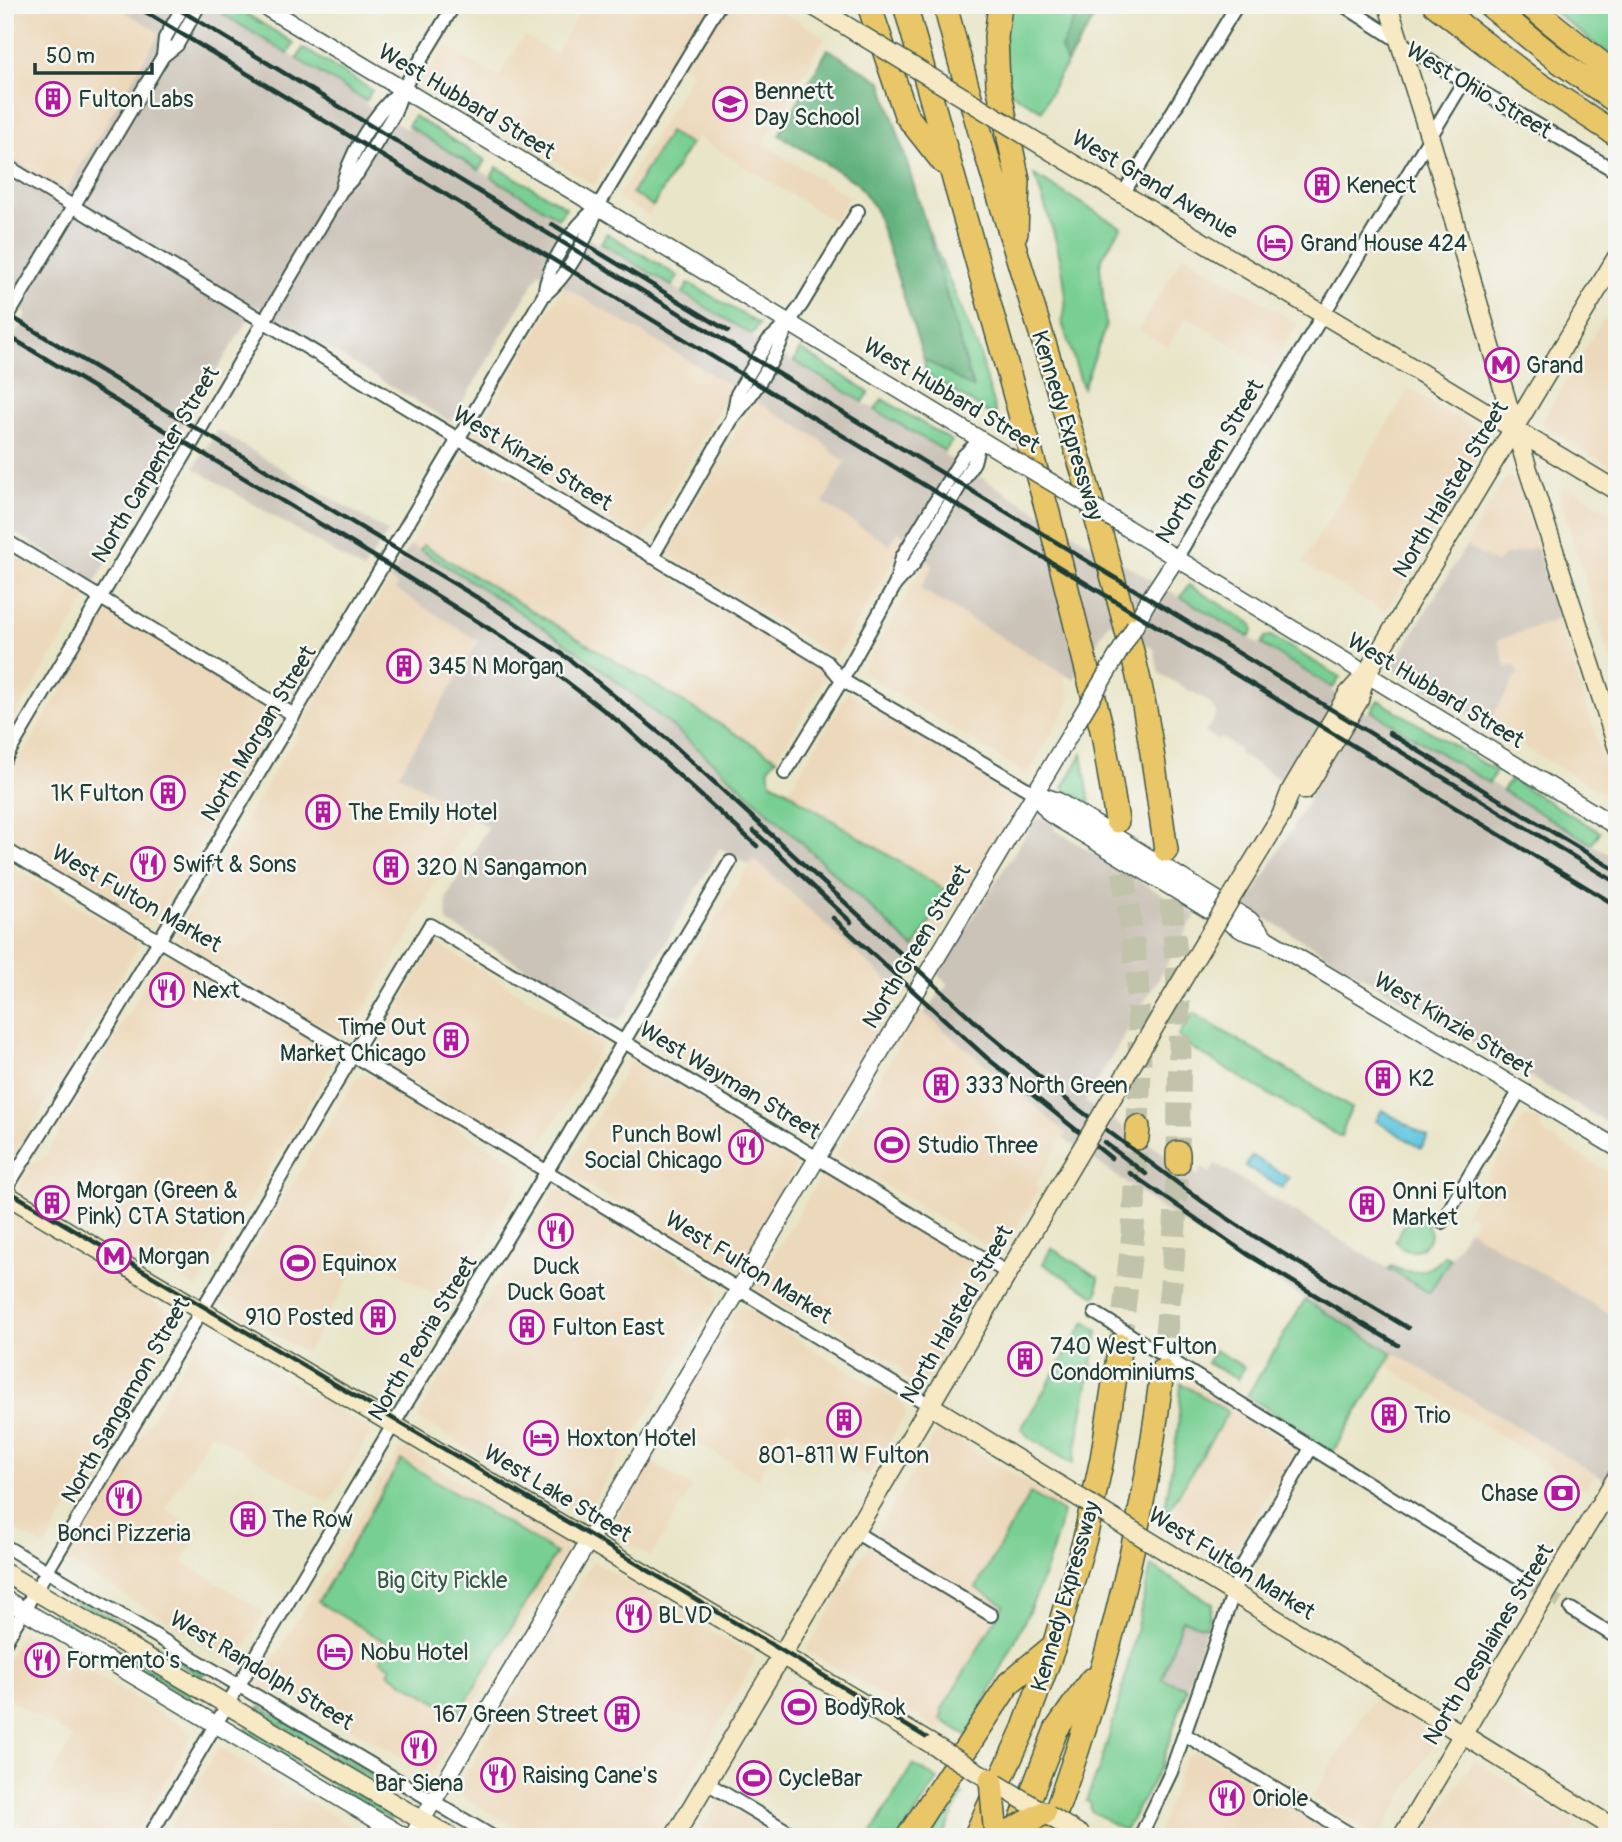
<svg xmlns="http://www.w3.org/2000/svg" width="1622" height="1842" viewBox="0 0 1622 1842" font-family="Pangolin,sans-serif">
<rect width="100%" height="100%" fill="#f6f6f2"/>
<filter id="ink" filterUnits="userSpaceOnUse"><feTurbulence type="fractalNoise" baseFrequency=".0143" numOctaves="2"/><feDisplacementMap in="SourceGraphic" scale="14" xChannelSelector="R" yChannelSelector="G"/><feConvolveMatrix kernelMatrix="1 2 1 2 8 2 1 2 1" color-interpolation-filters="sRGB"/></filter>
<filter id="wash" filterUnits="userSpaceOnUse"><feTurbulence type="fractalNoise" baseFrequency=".00686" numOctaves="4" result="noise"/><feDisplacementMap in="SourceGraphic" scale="28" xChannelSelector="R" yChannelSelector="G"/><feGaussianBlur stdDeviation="1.57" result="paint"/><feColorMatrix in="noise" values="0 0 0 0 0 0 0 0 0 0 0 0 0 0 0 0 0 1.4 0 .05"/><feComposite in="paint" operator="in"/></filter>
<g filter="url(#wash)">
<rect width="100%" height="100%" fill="#e9e5c8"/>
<path fill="#ecd8ba" d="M5,5H115L160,33L66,191L5,155Z
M584,5H772L825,37L763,144L849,197L834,221L697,137L649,216L617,198L693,72L671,58L594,185L423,82L445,45L498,78L524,36L555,54Z
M1184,254L1298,324L1272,370L1187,317L1168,347L1139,329Z
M564,287L733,386L643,541L473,438Z
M1603,319L1617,327V470L1548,430L1542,421Z
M1409,389L1482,432L1487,441L1386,613L1302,563Z
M756,400L821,440L834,454L846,461L823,503L891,544L898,530L907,539L835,658L666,554Z
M467,453L827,673L777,759L770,764L768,769L770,782L777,787L785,789L791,787L848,692L1022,798L925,957L672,726L410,545Z
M1509,477L1515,479L1517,483L1537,547L1503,556L1497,564L1466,546L1506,478Z
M1565,487H1570L1617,516V683L1560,498L1559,491Z
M5,548L88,597L5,734Z
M927,561L933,568L920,589L1063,673L1070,702L1028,775L861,672Z
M389,580L397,585L395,589L480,641L400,774L473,818L429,893L426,905L390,968L354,1026L347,1033H341L311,1022L204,958L182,943L177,930L219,865Z
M109,610L279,712L161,910L157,916L146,921H139L5,839V784Z
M1559,619L1611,786L1604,794L1487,725L1492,715L1506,667L1498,640Z
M754,858L895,988L899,994L813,1136L644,1037Z
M5,860L7,863L135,940L137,944L136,951L5,1171Z
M436,943L603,1044L540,1146L522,1147L388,1067L378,1061L374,1054L376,1045Z
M165,955H175L310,1036L326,1049L331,1057L332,1064L328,1071L197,1288L86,1224L79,1228L18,1190L33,1162L44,1159L60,1132L58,1124L62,1120L66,1121L160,958Z
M919,1012L924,1013L1066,1133L1035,1186L1039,1189L1001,1254L834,1155Z
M632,1059L799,1160L741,1263L734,1267L727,1268L710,1261L566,1172L572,1158Z
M362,1074L370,1075L513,1161L521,1172L522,1179L448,1303L364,1254L306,1353L221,1303L355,1080Z
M1531,1117L1540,1122L1543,1133L1617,1177V1437L1586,1489L1385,1365L1475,1218L1466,1212L1521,1121L1524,1118Z
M823,1173L989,1273L931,1372L925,1382L918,1386L902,1376L899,1365L871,1349L872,1362L855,1352L852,1337L798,1304L793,1305L796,1316L755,1290V1286Z
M557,1188L565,1191L710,1279L719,1291L715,1302L584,1517L417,1418L506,1267Z
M11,1208L59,1236L56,1243L179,1317L45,1547L5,1524V1210Z
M743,1306L751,1307L777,1323L782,1330L899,1401L905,1407V1416L868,1476L787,1428L757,1479L671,1427L709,1358L714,1356L732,1326L731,1319L738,1308Z
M204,1331L372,1430L329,1503L211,1433L165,1509L200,1531L182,1562L265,1612L236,1662L66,1560Z
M1186,1380L1296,1450L1224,1565L1164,1528L1165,1523L1162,1521L1178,1429L1181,1383L1185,1385Z
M939,1429L1064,1505L1063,1512L1031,1493L976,1587L1004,1605L942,1710L944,1712L940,1719L947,1723L941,1732L806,1650Z
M406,1449L568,1546L565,1555L431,1775L290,1693L271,1696L261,1691L258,1685L366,1506L387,1466L392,1463L399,1451Z
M651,1462L692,1487L651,1557L608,1531Z
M593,1561L756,1658L656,1837H531L460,1795L456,1790Z
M23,1632L193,1733L133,1837H15L73,1738L5,1697V1662Z
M1374,1697L1438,1736L1379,1837H1375L1312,1797Z
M218,1748H220L369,1837H165Z
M1194,1753L1204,1754L1339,1837H1156L1186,1758Z
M1474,1760L1577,1824L1569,1837H1425Z
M719,1799L781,1837H697Z"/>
<path fill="#cbc3b8" d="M115,5H203L213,11L215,9L366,101L365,104L406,129L408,126L559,218L558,221L599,245L601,243L752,335V338L945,451L944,455L1079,537L1333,688L1332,691L1368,713L1371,711L1617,859V1129L1262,916H1254L1244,910L1310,798L1239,754L1240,750L1219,737L1217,740L1205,733L1217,714L1209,702L1159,673L1154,649L1109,622L1074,680L920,589L933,567L899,531L890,545L823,503L845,461L834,454L821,440L540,272L451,422L257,306L190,412L167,453L172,456L95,582L5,527V351L27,314L5,300V155L66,191L160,33Z
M217,430L388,532L363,570L194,468Z
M410,545L523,613L609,675L672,726L925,957L905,973L895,988L754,859L749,865L720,848L623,1016L618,1020L612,1019L447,922L446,899L488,827L399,774L479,641L395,589L397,585L389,580Z
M1466,546L1497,564L1503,556L1537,547L1559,619L1498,640L1506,667L1515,665L1518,674L1487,725L1391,668Z
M1039,818L1053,822L1055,830L1196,915L1085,1102L1199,1176L1200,1167L1210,1173L1215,1164L1429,1293L1468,1229L1617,1319V1487L1225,1251L1160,1207L1063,1138L1066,1133L924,1013L948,984L937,974L1033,823Z
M1182,1619L1206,1627L1187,1688L1162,1679Z"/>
<path fill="#78cf93" stroke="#4c8664" stroke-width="2" d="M218,5H232L294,43L288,54L215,9Z
M1006,5H1102L1054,85L1042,111L1010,92L1003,48Z
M1546,5H1607L1617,12V62Z
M303,48L372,90L366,101L297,59Z
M414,116L485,160L479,170L408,126Z
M669,132L690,144L653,206L632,193Z
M497,167L566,207L559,218L491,177Z
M1034,175L1121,227L1102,258L1100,266L1106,326L1083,388L1062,322C1075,286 1047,210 1034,175Z
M927,228L979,351L997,418L926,374L924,359L973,387Z
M607,233L678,276L672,286L601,243Z
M689,283L759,324L752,335L683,293Z
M800,349L869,392L863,402L794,361Z
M882,399L952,441L945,451L875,410Z
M423,545L771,755L777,759C767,766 767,771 771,782L792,793L798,799L948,892L914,948C814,856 717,759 610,676C550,629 485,590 420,550Z
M1189,585L1252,624L1253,630L1249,637L1181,597Z
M1271,636L1340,677L1333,688L1261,644L1265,637Z
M1378,700L1496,771L1489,783L1371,711Z
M1082,754L1090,804L1063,788Z
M1510,779L1600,832L1592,844L1503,791Z
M1193,1013L1351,1108L1341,1137L1185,1044L1178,1036Z
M1410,1216C1422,1217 1428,1222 1431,1234C1425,1252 1406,1258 1395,1240Z
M1051,1248L1098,1277V1292L1095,1296L1043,1264Z
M1445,1255L1450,1259L1429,1293L1389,1269L1391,1266C1411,1276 1430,1273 1445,1255Z
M1305,1300L1393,1353L1332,1453L1301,1430L1247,1396Z
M1085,1322L1098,1331L1073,1464L1030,1438L1021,1429Z
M1215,1350L1244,1367L1237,1379L1207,1363Z
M1181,1383L1228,1412L1163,1520L1178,1429Z
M401,1460L556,1553L458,1715L388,1673L391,1667L380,1660L389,1644L318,1602Z
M1030,1493L1063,1512C1045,1593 1003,1662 968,1736L940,1719L943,1713L941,1711L1004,1605L976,1588Z
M1151,1566L1213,1604L1206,1627L1182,1620L1162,1679L1187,1688L1161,1766L1125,1831L1090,1810L1091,1804L1086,1801L1101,1763L1120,1699Z
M65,1590L204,1673L202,1677L62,1595Z
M52,1612L191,1694L189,1699L49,1617Z
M260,1706L405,1793L402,1797L257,1711Z
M247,1728L393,1815L390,1819L245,1733Z
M913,1764L938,1779L900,1837H869Z
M951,1787L963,1794L942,1837H920Z"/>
<path fill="#62b27d" stroke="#407858" stroke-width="2" d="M1081,5H1102L1067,63L1061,48Z
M828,49L882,82L927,228L973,388L924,359L875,208L857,183L779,135Z"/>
<path fill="#63c7e1" stroke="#41828a" stroke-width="2" d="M1382,1110L1428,1137L1421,1148L1376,1121Z
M1252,1156L1289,1178L1282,1188L1245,1166Z"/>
</g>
<g filter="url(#ink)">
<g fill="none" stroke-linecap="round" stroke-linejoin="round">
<path stroke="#c1c3aa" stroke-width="12" stroke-dasharray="12 6" stroke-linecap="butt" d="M1519,1577L1571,1609"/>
<path stroke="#c1c3aa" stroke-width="23" stroke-dasharray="23 11" stroke-linecap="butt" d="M1119,838L1137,973L1140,1065L1138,1127
M1168,866L1177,967L1180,1047L1178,1153
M1120,1345L1133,1233L1137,1138
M1162,1371L1173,1265L1178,1163"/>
<g stroke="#3d564a" stroke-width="16">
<path id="minor" d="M1343,5L1428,60L1617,172
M163,56L165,38L184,5
M5,165L827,662L842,680L1034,793
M341,191C349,154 372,116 400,91
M1123,194L1237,5
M544,295C548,262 572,229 596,208
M5,321L163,56L177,45L199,5
M733,416L737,394L768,341L789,322L802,304L858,211
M5,540L294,715
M652,557L732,419C756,391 776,358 789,322
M1177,557L1464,81
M896,582L902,557L963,456L980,440
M5,759L341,191L357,174L394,114L403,89L454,5
M785,773L842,680L895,585L913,565L974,462L980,440
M5,849C185,957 367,1062 546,1171C675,1249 801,1329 931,1406
M5,1190L104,1033L544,295C570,274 587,238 598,206L719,5
M1442,1222L1520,1090
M1095,1313L1519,1577
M855,1532L991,1615
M5,1546L493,1837
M1571,1609L1617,1638
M5,1642L430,925L1008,1273
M1184,1734L1355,1837
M707,1783L797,1837
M149,1837L381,1445L534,1193L730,862
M1140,1837L1171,1772L1243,1565L1311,1448"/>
</g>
<g stroke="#3d564a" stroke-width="19">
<path id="tertiary" d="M262,5L579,195L1006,455
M1127,528L1617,827
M1135,626L1145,606L1177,557
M1034,793L1050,814L1243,931L1267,939L1617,1148
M1034,793L1058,801L1250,920L1265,937
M5,1599L405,1837
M412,1837L1075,726"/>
</g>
<g stroke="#3d564a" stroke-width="21">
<path id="secondary" d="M812,5L835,19
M1388,5L1430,138L1515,429L1617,746
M1053,152L1617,491
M1305,790L1359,700L1365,677
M1234,893L1281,816L1291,790L1348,694L1366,674L1617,257
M5,1194L933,1745
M931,1406L1067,1490
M1582,1534L1617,1477
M1159,1547L1617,1830
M5,1573L450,1837
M674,1837L1053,1197
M1402,1837L1539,1605"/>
</g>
<g stroke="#3d564a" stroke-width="26">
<path id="motorway" d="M869,5L906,115L943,162
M905,5L1048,513L1103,734L1117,821
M945,5C1003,229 1083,447 1137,672C1151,731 1157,791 1166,850
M1000,5L996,37L998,84L1018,181L1016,233
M1435,5L1530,78L1617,135
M1489,5L1556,59L1617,102
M1529,5L1617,76
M1137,1138L1138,1127
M1178,1163V1153
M1021,1821L1056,1730L1091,1680
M908,1837L1009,1683L1051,1648
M975,1837L1024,1728L1054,1646L1085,1538L1102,1459L1120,1345
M1047,1837C1103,1686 1144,1531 1162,1371"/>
</g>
<use href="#minor" stroke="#fff" stroke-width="12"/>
<use href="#tertiary" stroke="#fff" stroke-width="16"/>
<use href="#secondary" stroke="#f6e9c3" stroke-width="18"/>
<use href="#motorway" stroke="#e9c769" stroke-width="23"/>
<path stroke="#1f3d34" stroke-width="4.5" d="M134,5L1617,906
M172,5L1617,883
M552,224L728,331
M5,313L483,601L569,659L667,739L984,1030L1073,1105L1203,1202L1254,1236L1408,1328
M5,334L385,563L537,659L623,725L757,846
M1389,733L1617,871
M754,831L851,922
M833,918L987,1058L1111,1158
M1104,1142L1146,1174
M1130,1173L1247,1254L1398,1345
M5,1189L571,1524L1092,1837"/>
<g stroke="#3d564a" stroke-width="19" stroke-linecap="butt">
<path id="tertiary-bridge" d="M1006,455L1127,528
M1075,726L1135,626"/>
</g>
<g stroke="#3d564a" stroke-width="21" stroke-linecap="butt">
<path id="secondary-bridge" d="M835,19L1053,152
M1053,1197L1234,893
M1067,1490L1159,1547
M1539,1605L1582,1534
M933,1745L1084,1837"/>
</g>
<g stroke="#3d564a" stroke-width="26" stroke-linecap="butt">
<path id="motorway-bridge" d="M991,1780L996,1837
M999,1837L1044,1813"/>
</g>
<use href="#tertiary-bridge" stroke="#fff" stroke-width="16"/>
<use href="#secondary-bridge" stroke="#f6e9c3" stroke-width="18"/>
<use href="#motorway-bridge" stroke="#e9c769" stroke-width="23"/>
</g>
</g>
<defs>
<g id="building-ring" transform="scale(1.75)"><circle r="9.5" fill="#f6f6f2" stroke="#b5179e" stroke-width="1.5"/><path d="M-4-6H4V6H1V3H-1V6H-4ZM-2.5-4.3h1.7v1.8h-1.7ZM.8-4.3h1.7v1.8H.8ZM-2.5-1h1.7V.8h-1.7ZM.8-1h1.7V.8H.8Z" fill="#b5179e"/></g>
<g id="school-ring" transform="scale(1.75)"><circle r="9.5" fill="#f6f6f2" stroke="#b5179e" stroke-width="1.5"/><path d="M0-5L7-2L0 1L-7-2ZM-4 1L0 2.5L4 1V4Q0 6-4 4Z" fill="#b5179e"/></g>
<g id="hotel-ring" transform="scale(1.75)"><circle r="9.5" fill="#f6f6f2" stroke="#b5179e" stroke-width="1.5"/><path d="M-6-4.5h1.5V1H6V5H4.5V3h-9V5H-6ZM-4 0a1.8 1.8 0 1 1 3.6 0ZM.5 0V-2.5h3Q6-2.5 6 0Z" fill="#b5179e"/></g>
<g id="metro-ring" transform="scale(1.75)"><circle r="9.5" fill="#f6f6f2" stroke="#b5179e" stroke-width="1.5"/><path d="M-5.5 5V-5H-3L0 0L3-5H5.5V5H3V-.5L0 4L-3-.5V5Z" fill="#b5179e"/></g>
<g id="restaurant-ring" transform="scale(1.75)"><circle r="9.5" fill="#f6f6f2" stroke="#b5179e" stroke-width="1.5"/><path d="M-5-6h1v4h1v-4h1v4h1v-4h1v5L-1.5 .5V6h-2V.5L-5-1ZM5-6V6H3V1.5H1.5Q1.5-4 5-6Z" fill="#b5179e"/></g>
<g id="stadium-ring" transform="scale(1.75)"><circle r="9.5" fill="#f6f6f2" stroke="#b5179e" stroke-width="1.5"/><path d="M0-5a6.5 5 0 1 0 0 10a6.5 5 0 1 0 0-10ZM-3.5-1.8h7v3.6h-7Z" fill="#b5179e"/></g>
<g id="bank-ring" transform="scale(1.75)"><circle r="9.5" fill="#f6f6f2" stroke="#b5179e" stroke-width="1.5"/><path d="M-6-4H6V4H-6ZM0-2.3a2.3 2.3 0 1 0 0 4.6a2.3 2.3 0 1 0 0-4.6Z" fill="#b5179e"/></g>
</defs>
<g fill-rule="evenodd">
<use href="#building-ring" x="53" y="99"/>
<use href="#school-ring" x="730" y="104"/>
<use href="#building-ring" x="1322" y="185"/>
<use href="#hotel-ring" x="1275" y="243"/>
<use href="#metro-ring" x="1502" y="365"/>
<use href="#building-ring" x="404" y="666"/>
<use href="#building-ring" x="168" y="793"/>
<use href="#building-ring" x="323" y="812"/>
<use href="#restaurant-ring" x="148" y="864"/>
<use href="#building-ring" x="391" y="867"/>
<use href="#restaurant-ring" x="167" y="990"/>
<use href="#building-ring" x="451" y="1040"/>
<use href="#building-ring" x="1383" y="1078"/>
<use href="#building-ring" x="941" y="1085"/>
<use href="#stadium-ring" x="892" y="1145"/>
<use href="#restaurant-ring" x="746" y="1147"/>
<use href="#building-ring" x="52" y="1203"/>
<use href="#building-ring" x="1367" y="1204"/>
<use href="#restaurant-ring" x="556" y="1231"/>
<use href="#metro-ring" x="114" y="1256"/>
<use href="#stadium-ring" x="298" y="1263"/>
<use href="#building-ring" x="378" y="1317"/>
<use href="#building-ring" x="527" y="1327"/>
<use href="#building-ring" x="1025" y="1359"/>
<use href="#building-ring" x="1389" y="1415"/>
<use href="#building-ring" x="844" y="1420"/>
<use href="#hotel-ring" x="541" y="1438"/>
<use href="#bank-ring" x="1562" y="1493"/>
<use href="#restaurant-ring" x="124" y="1498"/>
<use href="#building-ring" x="248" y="1519"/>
<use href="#restaurant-ring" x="634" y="1615"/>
<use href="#hotel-ring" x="335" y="1652"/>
<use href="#restaurant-ring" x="42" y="1660"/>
<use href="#stadium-ring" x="799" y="1707"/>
<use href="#building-ring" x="622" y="1714"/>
<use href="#restaurant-ring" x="419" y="1748"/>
<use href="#restaurant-ring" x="498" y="1775"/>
<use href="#stadium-ring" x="754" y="1778"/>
<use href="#restaurant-ring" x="1227" y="1798"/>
</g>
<g text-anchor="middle" stroke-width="5" stroke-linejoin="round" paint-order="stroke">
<g font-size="23" fill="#1f3d34" stroke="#f6f6f2">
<text transform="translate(1479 90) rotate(31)" y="8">West Ohio Street</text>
<text transform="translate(467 101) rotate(31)" y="8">West Hubbard Street</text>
<text transform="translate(1155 184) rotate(31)" y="8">West Grand Avenue</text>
<text transform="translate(952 395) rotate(31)" y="8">West Hubbard Street</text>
<text transform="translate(1068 425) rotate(73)" y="8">Kennedy Expressway</text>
<text transform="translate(533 458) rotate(31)" y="8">West Kinzie Street</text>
<text transform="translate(1209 461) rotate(-59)" y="8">North Green Street</text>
<text transform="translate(155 464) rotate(-59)" y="8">North Carpenter Street</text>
<text transform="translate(1450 489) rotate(-59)" y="8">North Halsted Street</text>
<text transform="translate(1436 690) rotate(31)" y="8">West Hubbard Street</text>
<text transform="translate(258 733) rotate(-59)" y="8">North Morgan Street</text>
<text transform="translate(137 898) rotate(30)" y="8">West Fulton Market</text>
<text transform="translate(916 946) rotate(-59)" y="8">North Green Street</text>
<text transform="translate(1454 1024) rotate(31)" y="8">West Kinzie Street</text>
<text transform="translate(730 1080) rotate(31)" y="8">West Wayman Street</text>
<text transform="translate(749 1267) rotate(32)" y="8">West Fulton Market</text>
<text transform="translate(956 1314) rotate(-60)" y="8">North Halsted Street</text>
<text transform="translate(422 1338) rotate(-59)" y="8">North Peoria Street</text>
<text transform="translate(125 1400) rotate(-60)" y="8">North Sangamon Street</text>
<text transform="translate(558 1493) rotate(31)" y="8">West Lake Street</text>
<text transform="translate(1232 1563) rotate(32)" y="8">West Fulton Market</text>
<text transform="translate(1065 1596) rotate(-74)" y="8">Kennedy Expressway</text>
<text transform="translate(1488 1644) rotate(-59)" y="8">North Desplaines Street</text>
<text transform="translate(262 1670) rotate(31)" y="8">West Randolph Street</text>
</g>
<g font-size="23" fill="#1f3d34" stroke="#f6f6f2" text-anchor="start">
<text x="754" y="99">Bennett<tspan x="754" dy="26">Day School</tspan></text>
<text x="78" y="107">Fulton Labs</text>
<text x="1346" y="193">Kenect</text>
<text x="1300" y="251">Grand House 424</text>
<text x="1526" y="373">Grand</text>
<text x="428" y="674">345 N Morgan</text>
<text x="144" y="801" text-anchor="end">1K Fulton</text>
<text x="348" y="820">The Emily Hotel</text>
<text x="172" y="872">Swift &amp; Sons</text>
<text x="416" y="875">320 N Sangamon</text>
<text x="192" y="998">Next</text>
<text x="426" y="1035" text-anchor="end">Time Out<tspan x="426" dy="26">Market Chicago</tspan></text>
<text x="1408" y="1086">K2</text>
<text x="965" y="1093">333 North Green</text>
<text x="722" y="1142" text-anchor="end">Punch Bowl<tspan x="722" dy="26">Social Chicago</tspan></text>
<text x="917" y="1153">Studio Three</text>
<text x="76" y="1198">Morgan (Green &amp;<tspan x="76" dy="26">Pink) CTA Station</tspan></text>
<text x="1392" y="1199">Onni Fulton<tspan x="1392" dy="26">Market</tspan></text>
<text x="138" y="1264">Morgan</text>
<text x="322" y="1271">Equinox</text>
<text x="556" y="1274" text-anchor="middle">Duck<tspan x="556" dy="26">Duck Goat</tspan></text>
<text x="354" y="1325" text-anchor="end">910 Posted</text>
<text x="552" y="1335">Fulton East</text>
<text x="1050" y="1354">740 West Fulton<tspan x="1050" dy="26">Condominiums</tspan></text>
<text x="1414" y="1423">Trio</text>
<text x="566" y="1446">Hoxton Hotel</text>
<text x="844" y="1463" text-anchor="middle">801-811 W Fulton</text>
<text x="1538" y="1501" text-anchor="end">Chase</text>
<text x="272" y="1527">The Row</text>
<text x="124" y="1541" text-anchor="middle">Bonci Pizzeria</text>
<text x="658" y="1623">BLVD</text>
<text x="360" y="1660">Nobu Hotel</text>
<text x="66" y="1668">Formento's</text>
<text x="824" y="1715">BodyRok</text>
<text x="598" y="1722" text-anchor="end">167 Green Street</text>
<text x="522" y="1783">Raising Cane's</text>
<text x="778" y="1786">CycleBar</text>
<text x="419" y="1791" text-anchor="middle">Bar Siena</text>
<text x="1252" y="1806">Oriole</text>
</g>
<g font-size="23" fill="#315a47" stroke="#f6f6f2">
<text x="442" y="1588">Big City Pickle</text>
</g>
</g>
<rect width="1622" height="1842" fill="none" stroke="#f6f6f2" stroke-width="28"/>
<path d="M35 63v10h117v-10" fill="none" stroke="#1f3d34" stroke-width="3.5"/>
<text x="46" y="63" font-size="21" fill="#1f3d34" stroke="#f6f6f2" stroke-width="5" paint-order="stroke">50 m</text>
</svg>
